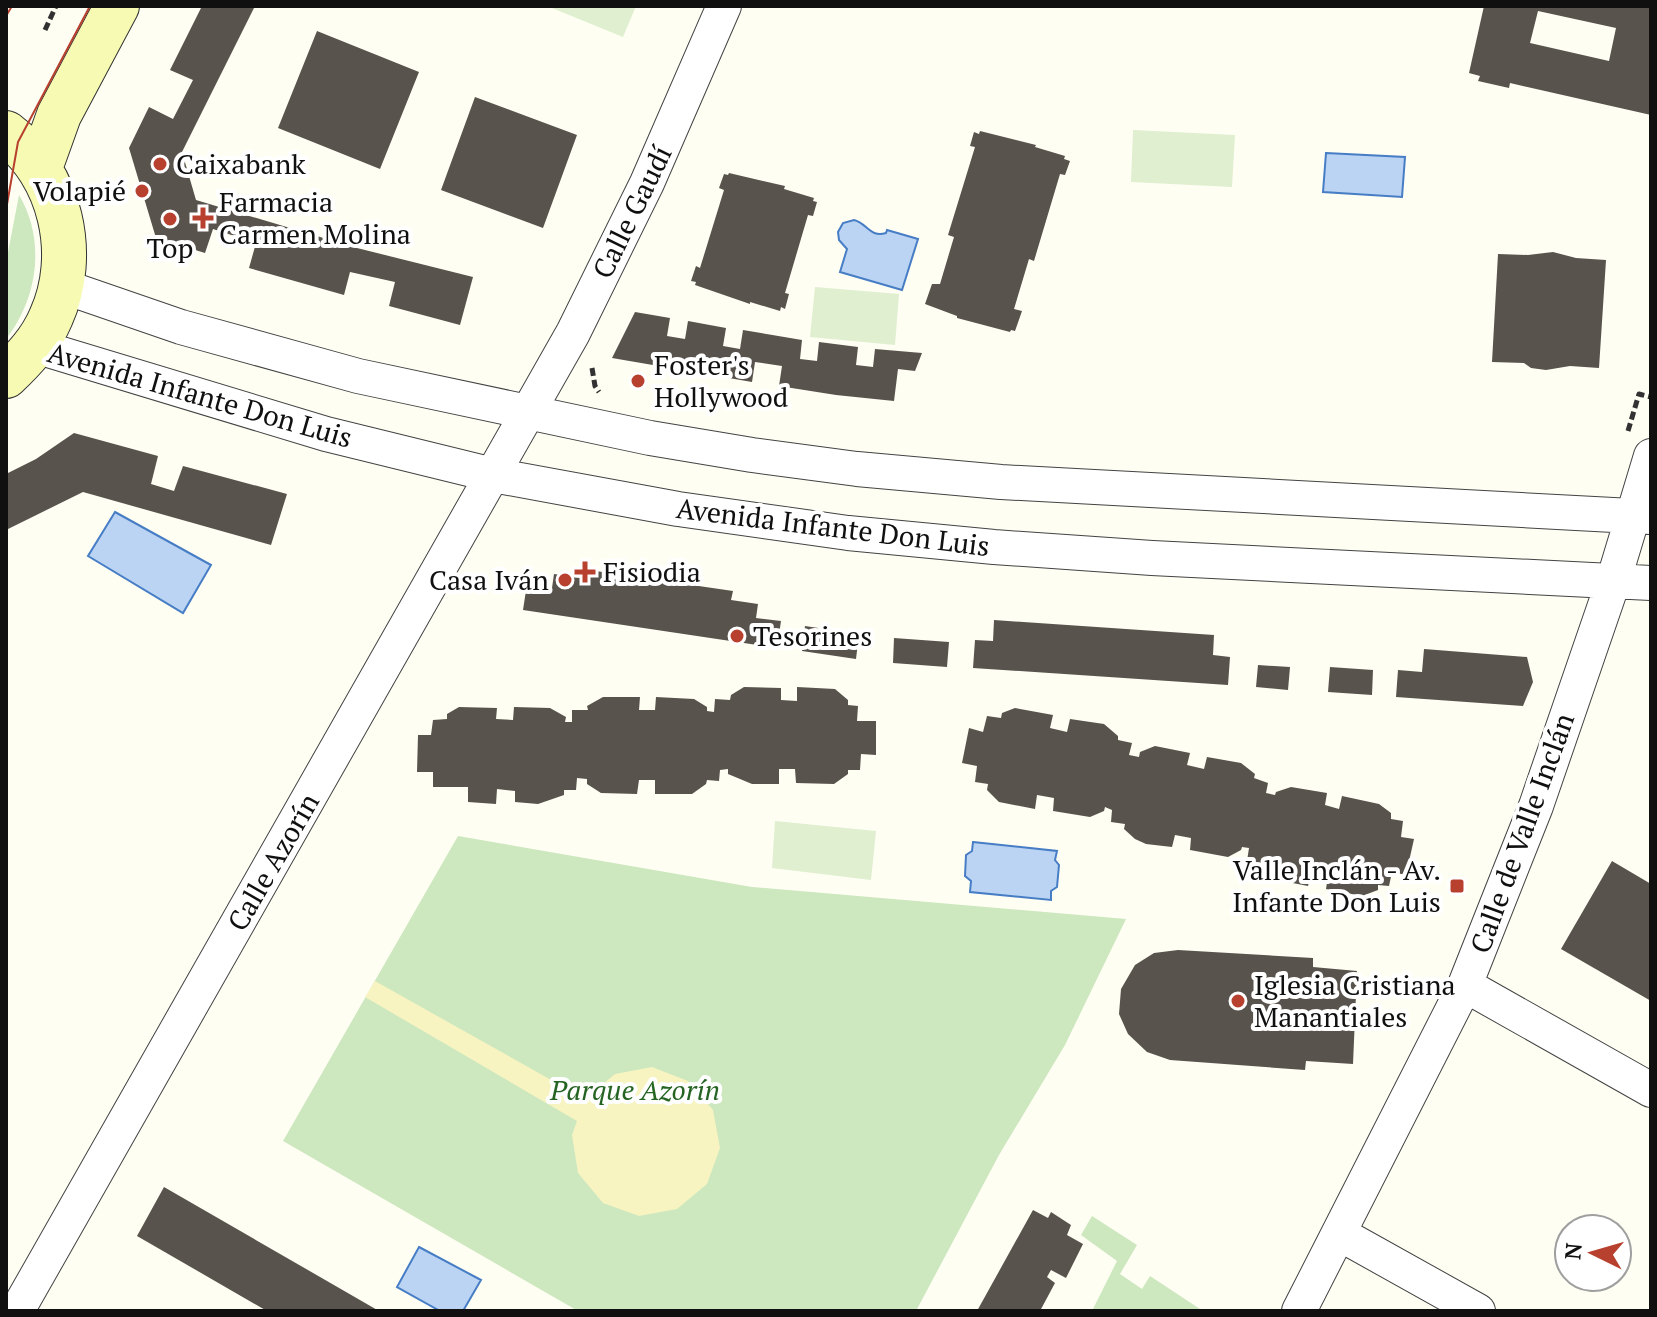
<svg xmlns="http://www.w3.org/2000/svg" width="1657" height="1317" viewBox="0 0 1657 1317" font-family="'PT Serif',serif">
<rect width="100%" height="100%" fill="#fefef3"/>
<path fill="#cde7be" d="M19,195C46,240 38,298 6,339V263Z
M458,836L752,887L1126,919L1065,1045L999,1155L916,1311H578L283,1141Z
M1092,1216L1137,1245L1120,1274L1142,1289L1150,1276L1203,1311H1092L1117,1261L1081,1235Z"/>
<path fill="#f7f4c2" d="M375,981L585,1099L615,1074L652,1067L688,1081L713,1110L720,1148L707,1184L677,1209L639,1216L603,1203L578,1173L572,1135L577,1121L365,997Z"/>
<path fill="#dfefcf" d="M547,6H636L623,37Z
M1133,130L1235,135L1232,187L1131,182Z
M815,287L899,294L895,345L810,337Z
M775,821L876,831L871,880L772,868Z"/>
<path fill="#bbd4f3" stroke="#467dc5" stroke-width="2" d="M1326,153L1405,157L1402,197L1323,192Z
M854,220C867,223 870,238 886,233L887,230L918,239L902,290L840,272L847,249L839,240L838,232L843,223Z
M115,512L211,565L183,613L88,556Z
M973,842L1057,851L1055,860L1059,865L1057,887L1051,891V900L970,892L971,881L965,876L966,855L972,851Z
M419,1247L481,1280L463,1311H440L397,1287Z"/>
<path fill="#58534d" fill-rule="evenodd" d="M202,6H255L182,152L196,200L357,248L473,277L460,325L389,306L395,282L350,272L344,295L249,268L256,243L213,229L205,253L156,238L129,148L149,107L173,119L193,80L170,70Z
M1484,6H1651V115L1510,83L1509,88L1478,81L1480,76L1469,73ZM1538,11L1616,28L1609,61L1530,43Z
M317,31L419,72L380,169L278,128Z
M475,97L577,135L543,228L441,190Z
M980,131L1036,145L1035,147L1065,156L1064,159L1070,161L1065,175L1060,174L1034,261L1029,259L1014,309L1022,311L1015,331L1011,330L1010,332L957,318V316L925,304L932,284H940L954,237L948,235L975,147L970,146L974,132L979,134Z
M729,173L785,186L784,189L814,198L813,201L817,202L813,216L808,215L785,293L789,294L785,309L781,307L780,311L750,302V304L695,285L696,282L691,281L696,266L700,268L724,190L719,188L724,174L728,175Z
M1553,252L1576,258L1606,260L1599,368L1570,366L1546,370L1531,368L1524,363L1492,362L1498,254L1528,255Z
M635,312L670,318L667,336L685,339L688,321L726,328L723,346L740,349L743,330L802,340L800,359L817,361L819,342L858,347L856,365L873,367L875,349L922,353L915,371L898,369L894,401L836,395L779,386L782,366L755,362L752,382L612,358Z
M74,433L158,456L151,484L174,491L183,466L287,494L271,545L83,492L6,530V474L36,459Z
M582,569L733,591L731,600L758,604L756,618L781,621L777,648L523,610L527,584L552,588L554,574L580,578Z
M994,620L1214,635L1213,655L1230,657L1228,685L973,668L975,640L993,641Z
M805,626L859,634L856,659L802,651Z
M894,638L949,642L947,667L893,663Z
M1424,649L1527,657L1533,682L1523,706L1396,697L1398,670L1422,672Z
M1258,665L1290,667L1288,690L1256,687Z
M1330,667L1373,670L1372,695L1328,692Z
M744,687L781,688V700L797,701V687L835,689L848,700V705L858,706L857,721H876V755L861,754L860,770H848V774L834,784L796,783L795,769H779V784H752L728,774V769L720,770L719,781L707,780L706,784L692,794H655V780H639L637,794L601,793L587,784V779L577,778L576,790H564V795L538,804L515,802V791L497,789L496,804L468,802V787H433V772H417L418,735H431L433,720L447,719V714L459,707L497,708L496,719L513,720L514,707L550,708L566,717L565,722H572V710H588L587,706L603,697H640L639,710H655L656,697L694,699L707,707V711L714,712L715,699L730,700L731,695Z
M1015,708L1053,715L1050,728L1067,732L1070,719L1104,724L1118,736V740L1132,743L1129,755L1139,757L1140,752L1155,746L1190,753L1187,765L1204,769L1207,757L1241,763L1255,774L1254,778L1268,783L1266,793L1275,795L1276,792L1291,787L1327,793L1325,805L1339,809L1342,796L1379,804L1391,813V819L1403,821L1401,837L1414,839L1406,875L1392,872L1389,886L1378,885V890L1362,896L1326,889L1328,876L1311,874L1308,886L1272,879L1261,869V864L1247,861L1249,848L1242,847L1241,850L1228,857L1190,850L1191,838L1175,835L1172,847L1146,844L1135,839L1124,829L1125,824L1111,822L1112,810L1105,807L1104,811L1090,817L1053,811L1054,798L1037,795L1035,809L999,802L987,790L988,784L975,782L977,766L962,763L969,728L983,732L987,716L1001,718L1002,713Z
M1612,861L1651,884V1001L1561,949Z
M1178,950L1313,958V967L1357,971L1353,1064L1306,1061L1305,1070L1170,1060L1147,1052L1128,1034L1119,1014L1121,989L1135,965L1154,953Z
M164,1187L379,1311H267L137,1236Z
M1033,1210L1048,1218L1051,1212L1071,1225L1067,1235L1083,1244L1066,1278L1051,1270L1047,1277L1055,1283L1040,1311H977Z"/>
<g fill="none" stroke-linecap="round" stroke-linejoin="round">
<g stroke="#434343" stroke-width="36">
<path id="street" d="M62,286L181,327L358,376L650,438L752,455L857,469L1001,482L1651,517
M35,346L326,434L493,475L678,509L848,533L994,547L1152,558L1651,583
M1465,985L1651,1090
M1340,1234L1478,1311
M17,1311L573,333L647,183L724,6
M1299,1311L1465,985L1536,806L1613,582L1651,456"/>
</g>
<g stroke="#323232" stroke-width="46">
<path id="secondary" d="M6,133C61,174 79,255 51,317C41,341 24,359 6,376
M40,168L59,115L117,6"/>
</g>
<path stroke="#323232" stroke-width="5" stroke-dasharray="8 4" stroke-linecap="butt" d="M45,30L56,6
M592,368L595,386L599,392
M1628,431L1639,394L1651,397"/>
<use href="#street" stroke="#fff" stroke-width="34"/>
<use href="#secondary" stroke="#f6fab2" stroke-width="44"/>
<path stroke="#b8402f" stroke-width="2" d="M6,16L12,6
M6,210L18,142L90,6"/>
</g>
<g fill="#b8402f" stroke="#fff" stroke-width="3">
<circle cx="160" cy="164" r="8"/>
<circle cx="142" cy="191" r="8"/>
<path d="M199 206h8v8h8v8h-8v8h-8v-8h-8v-8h8z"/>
<circle cx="170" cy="219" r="8"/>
<circle cx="638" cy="381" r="8"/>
<path d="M581 560h8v8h8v8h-8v8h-8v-8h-8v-8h8z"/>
<circle cx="565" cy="580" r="8"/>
<circle cx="737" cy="636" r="8"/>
<rect x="1449" y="878" width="16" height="16" rx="4"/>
<circle cx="1238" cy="1001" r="8"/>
</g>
<g text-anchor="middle" stroke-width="8" stroke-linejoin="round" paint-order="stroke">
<g font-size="28" fill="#101010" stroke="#fff" text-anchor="start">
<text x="176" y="174">Caixabank</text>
<text x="126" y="201" text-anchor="end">Volapié</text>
<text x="219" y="212">Farmacia<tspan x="219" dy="32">Carmen Molina</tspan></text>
<text x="170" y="258" text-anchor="middle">Top</text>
<text x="654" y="375">Foster's<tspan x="654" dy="32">Hollywood</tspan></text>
<text x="603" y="582">Fisiodia</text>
<text x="549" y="590" text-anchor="end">Casa Iván</text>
<text x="753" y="646">Tesorines</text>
<text x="1441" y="880" text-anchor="end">Valle Inclán - Av.<tspan x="1441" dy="32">Infante Don Luis</tspan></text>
<text x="1254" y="995">Iglesia Cristiana<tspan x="1254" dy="32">Manantiales</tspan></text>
</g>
<g font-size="28" fill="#101010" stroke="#fff">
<text transform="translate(632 212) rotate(-64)" y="10">Calle Gaudí</text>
<text transform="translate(200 395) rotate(16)" y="10">Avenida Infante Don Luis</text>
<text transform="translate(833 527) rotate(7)" y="10">Avenida Infante Don Luis</text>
<text transform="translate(1522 833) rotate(-70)" y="10">Calle de Valle Inclán</text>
<text transform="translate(273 862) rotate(-60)" y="10">Calle Azorín</text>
</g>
<g font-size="28" font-style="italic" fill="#266423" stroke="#fff">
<text x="635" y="1100">Parque Azorín</text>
</g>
</g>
<rect width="1657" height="1317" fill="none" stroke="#101010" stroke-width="16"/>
<g transform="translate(1593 1253) rotate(275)"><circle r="38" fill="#ffffff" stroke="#9f9f9f" stroke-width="2"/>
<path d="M0-6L14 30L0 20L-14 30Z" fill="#b8402f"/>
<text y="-12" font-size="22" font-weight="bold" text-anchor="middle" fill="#101010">N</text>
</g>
</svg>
